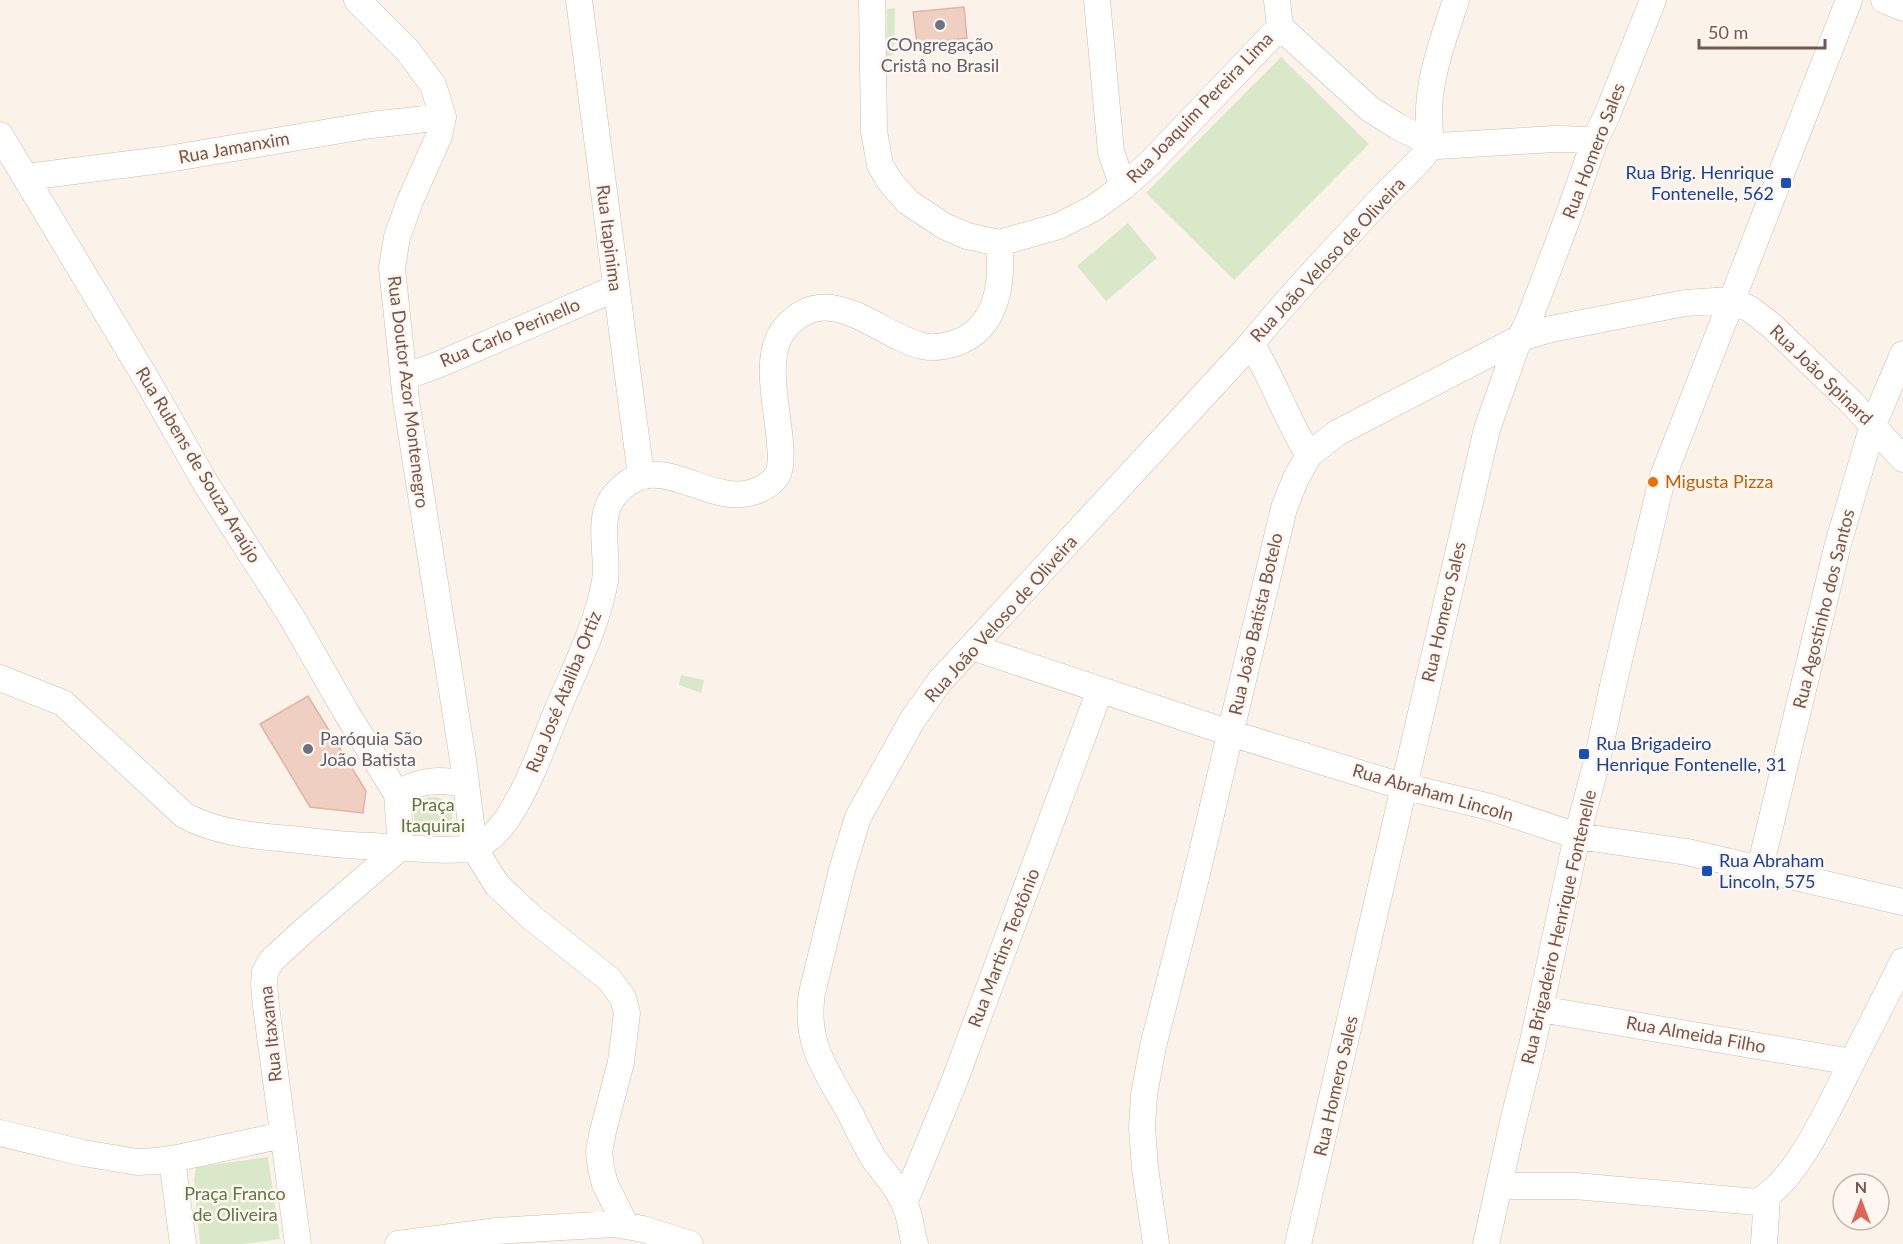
<svg xmlns="http://www.w3.org/2000/svg" width="1903" height="1244" viewBox="0 0 1903 1244" font-family="Lato,sans-serif">
<rect width="100%" height="100%" fill="#fbf2e9"/>
<path fill="#d9e8c8" d="M895,8L894,55L886,56L887,9Z
M1281,57L1369,144L1234,280L1146,193Z
M1128,223L1157,258L1106,301L1077,266Z
M681,675L704,680L701,693L679,685Z
M414 816a19 19 0 1 1 38 0a19 19 0 1 1-38 0Z
M268,1157L280,1239L243,1244H200L194,1180L196,1167Z"/>
<path fill="#efcfc2" stroke="#e0b4a4" stroke-width="1.5" d="M964,7L967,38L917,44L913,12Z
M308,696L366,791L363,813L310,807L260,724Z"/>
<g fill="none" stroke-linecap="round" stroke-linejoin="round">
<g stroke="#cfbbb2" stroke-width="27">
<path id="minor" d="M357,0L408,51L433,85L443,117L439,136L410,201L397,237L392,268L406,400L463,760L474,848L497,885L531,917L609,979L623,998L627,1013L621,1062L603,1131L599,1152L601,1168L605,1184L626,1226
M579,0L641,476
M872,0L874,131L880,165L891,183L908,202L944,226L967,236L999,243L1059,226L1094,208L1123,187L1150,163L1280,27L1277,0
M1097,0L1111,152L1123,187
M1884,0L1903,8
M1280,27L1370,109L1397,126L1419,137
M1430,131C1424,89 1443,40 1456,0
M0,135L147,380L206,484L291,616L346,712L397,794L401,847
M1437,146L1555,139L1595,140
M26,177L162,160L371,125L443,117
M1251,344C1274,379 1286,420 1309,455
M404,377L440,364L616,288
M972,647L1230,733L1398,785L1490,807L1577,836L1687,852L1903,902
M0,678L63,703L184,815C220,835 260,836 300,840C324,843 348,846 373,846C395,847 462,854 478,846C489,840 500,829 507,819C529,786 542,747 557,711C575,668 597,626 605,581C609,554 596,519 614,496C657,442 707,510 756,491C764,488 772,483 777,476C782,467 781,453 780,443C778,410 762,355 785,328C829,277 878,336 923,346C934,349 946,346 956,343C998,328 1003,282 999,243
M397,794C419,780 440,778 466,785
M1760,868L1838,544L1873,425L1903,354
M1540,1009L1852,1062
M0,1133L83,1153L137,1162L157,1161L182,1157L283,1135
M172,1159L183,1244
M1499,1186H1575L1757,1202C1796,1182 1827,1111 1847,1072C1866,1035 1885,998 1903,961
M904,1203L954,1082L1100,690
M298,1244L266,1006L264,984L265,972L272,960L308,927L401,847
M398,1244L497,1231L614,1224L643,1229L690,1244
M915,1244C911,1232 911,1219 906,1208C900,1191 887,1176 876,1162C866,1147 858,1129 850,1113C827,1072 804,1044 812,993L842,870L858,817L913,719L940,681L1251,344C1291,294 1336,248 1379,201C1395,183 1413,170 1427,151
M1156,1244L1145,1168L1142,1127L1144,1095L1153,1046L1193,890L1284,508L1296,478L1309,455L1337,433L1520,338L1551,329L1685,303L1731,300L1750,309L1772,326L1850,401L1903,459
M1298,1244L1487,429L1516,347L1529,320L1565,225L1595,140L1607,115L1653,0
M1486,1244L1513,1122L1532,1046L1577,836L1597,761L1612,690L1662,479L1849,0
M1764,1244L1767,1197"/>
</g>
<use href="#minor" stroke="#fff" stroke-width="26"/>
</g>
<g fill="#6b7280" stroke="#fef6ef" stroke-width="2">
<circle cx="940" cy="25" r="6"/>
<circle cx="308" cy="749" r="6"/>
</g>
<g fill="#1a4fb4" stroke="#fef6ef" stroke-width="2">
<rect x="1780" y="177" width="12" height="12" rx="3"/>
<rect x="1578" y="748" width="12" height="12" rx="3"/>
<rect x="1701" y="865" width="12" height="12" rx="3"/>
</g>
<circle fill="#e8710a" stroke="#fef6ef" stroke-width="2" cx="1653" cy="482" r="6"/>
<g text-anchor="middle" stroke-width="5" stroke-linejoin="round" paint-order="stroke">
<g font-size="18" fill="#5b616d" stroke="#fef6ef">
<text x="940" y="51">COngregação<tspan x="940" dy="21">Cristâ no Brasil</tspan></text>
<text x="320" y="745" text-anchor="start">Paróquia São<tspan x="320" dy="21">João Batista</tspan></text>
</g>
<g font-size="18" fill="#74574e" stroke="#fef6ef">
<text transform="translate(1200 108) rotate(-46)" y="6">Rua Joaquim Pereira Lima</text>
<text transform="translate(234 148) rotate(-10)" y="6">Rua Jamanxim</text>
<text transform="translate(1594 151) rotate(-69)" y="6">Rua Homero Sales</text>
<text transform="translate(609 238) rotate(83)" y="6">Rua Itapinima</text>
<text transform="translate(1328 260) rotate(-47)" y="6">Rua João Veloso de Oliveira</text>
<text transform="translate(510 333) rotate(-23)" y="6">Rua Carlo Perinello</text>
<text transform="translate(1821 375) rotate(44)" y="6">Rua João Spinard</text>
<text transform="translate(408 392) rotate(83)" y="6">Rua Doutor Azor Montenegro</text>
<text transform="translate(198 465) rotate(59)" y="6">Rua Rubens de Souza Araújo</text>
<text transform="translate(1824 609) rotate(-76)" y="6">Rua Agostinho dos Santos</text>
<text transform="translate(1444 612) rotate(-77)" y="6">Rua Homero Sales</text>
<text transform="translate(1001 619) rotate(-48)" y="6">Rua João Veloso de Oliveira</text>
<text transform="translate(1256 624) rotate(-77)" y="6">Rua João Batista Botelo</text>
<text transform="translate(564 692) rotate(-68)" y="6">Rua José Ataliba Ortiz</text>
<text transform="translate(1433 793) rotate(16)" y="6">Rua Abraham Lincoln</text>
<text transform="translate(1559 927) rotate(-77)" y="6">Rua Brigadeiro Henrique Fontenelle</text>
<text transform="translate(1004 948) rotate(-69)" y="6">Rua Martins Teotônio</text>
<text transform="translate(271 1034) rotate(-96)" y="6">Rua Itaxama</text>
<text transform="translate(1696 1035) rotate(10)" y="6">Rua Almeida Filho</text>
<text transform="translate(1336 1086) rotate(-77)" y="6">Rua Homero Sales</text>
</g>
<g font-size="18" fill="#164399" stroke="#fef6ef" text-anchor="start">
<text x="1774" y="179" text-anchor="end">Rua Brig. Henrique<tspan x="1774" dy="21">Fontenelle, 562</tspan></text>
<text x="1596" y="750">Rua Brigadeiro<tspan x="1596" dy="21">Henrique Fontenelle, 31</tspan></text>
<text x="1719" y="867">Rua Abraham<tspan x="1719" dy="21">Lincoln, 575</tspan></text>
</g>
<g font-size="18" fill="#c56008" stroke="#fef6ef" text-anchor="start">
<text x="1665" y="488">Migusta Pizza</text>
</g>
<g font-size="18" fill="#5b7946" stroke="#fef6ef">
<text x="433" y="811">Praça<tspan x="433" dy="21">Itaquirai</tspan></text>
<text x="235" y="1200">Praça Franco<tspan x="235" dy="21">de Oliveira</tspan></text>
</g>
</g>
<g transform="translate(1861 1202)"><circle r="28" fill="#fef6ef" stroke="#c7b6af" stroke-width="1.5"/>
<path d="M0-4.5L10 22L0 15L-10 22Z" fill="#dc6557"/>
<text y="-9" font-size="16" font-weight="bold" text-anchor="middle" fill="#74574e">N</text>
</g>
<path d="M1699 39v9h126v-9" fill="none" stroke="#74574e" stroke-width="3"/>
<text x="1708" y="39" font-size="18" fill="#74574e" stroke="#fef6ef" stroke-width="4.5" paint-order="stroke">50 m</text>
</svg>
